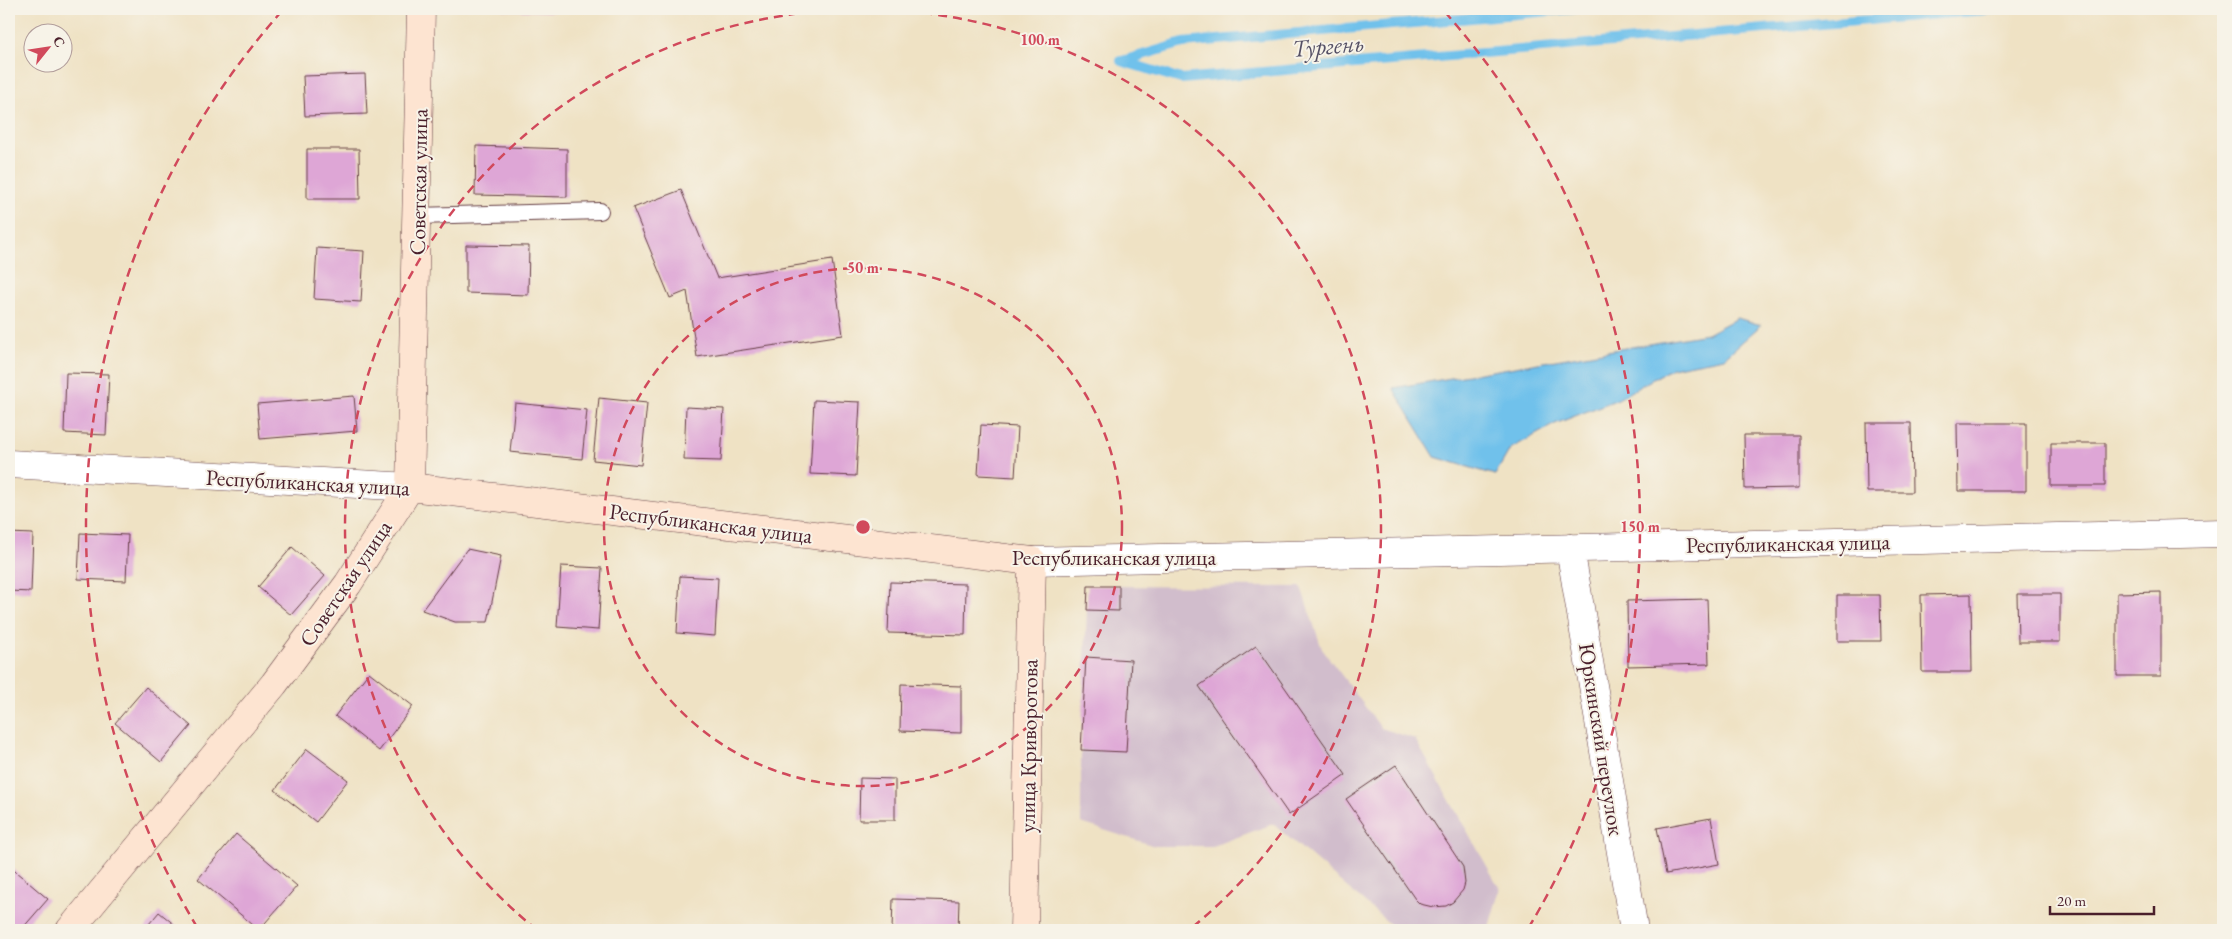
<svg xmlns="http://www.w3.org/2000/svg" width="2232" height="939" viewBox="0 0 2232 939" font-family="'EB Garamond',serif">
<rect width="100%" height="100%" fill="#f7f3e8"/>
<filter id="ink" filterUnits="userSpaceOnUse"><feTurbulence type="fractalNoise" baseFrequency=".02" numOctaves="2"/><feDisplacementMap in="SourceGraphic" scale="10" xChannelSelector="R" yChannelSelector="G"/><feConvolveMatrix kernelMatrix="1 2 1 2 8 2 1 2 1" color-interpolation-filters="sRGB"/></filter>
<filter id="wash" filterUnits="userSpaceOnUse"><feTurbulence type="fractalNoise" baseFrequency=".0096" numOctaves="4" result="noise"/><feDisplacementMap in="SourceGraphic" scale="20" xChannelSelector="R" yChannelSelector="G"/><feGaussianBlur stdDeviation="1.12" result="paint"/><feColorMatrix in="noise" values="0 0 0 0 0 0 0 0 0 0 0 0 0 0 0 0 0 1.4 0 .05"/><feComposite in="paint" operator="in"/></filter>
<g filter="url(#wash)">
<rect width="100%" height="100%" fill="#efe2c4"/>
<path fill="#d1bdcc" d="M1088,586L1301,587L1322,649L1381,728L1415,739L1500,889L1488,930H1411L1391,925L1273,824L1213,846H1155L1081,823V750Z"/>
<path fill="#70c1eb" stroke="#5d708b" d="M1737,318L1761,325L1724,358L1672,368L1618,399L1555,424L1510,449L1495,475L1435,457L1393,388L1707,334Z"/>
<g fill="none" stroke-linecap="round" stroke-linejoin="round">
<path stroke="#70c1eb" stroke-width="10" d="M1121,61L1181,79L1997,9
M1122,61L1183,43L1574,9"/>
</g>
<g id="blocks">
<path fill="#dea6d6" d="M502,9H554V12L502,10Z
M365,74L367,114L305,116L303,76Z
M476,146L567,149V197L475,195Z
M307,149H359L360,199H307Z
M681,190L717,278L832,260L843,335L697,357L687,291L670,298L633,208Z
M466,245L529,246L528,295L466,293Z
M317,248L364,251L361,302L314,299Z
M66,373L109,374L106,435L64,433Z
M354,396L357,431L260,439L257,404Z
M599,398L647,403L641,465L593,460Z
M814,400L860,402L856,476L810,474Z
M515,403L587,410L582,459L510,452Z
M686,407L724,409L721,461L684,460Z
M1866,423H1911L1912,492H1867Z
M1957,423H2026V491H1958Z
M981,425L1018,427L1015,477L978,475Z
M1744,435H1799V488L1745,489Z
M2051,443H2105V486H2051Z
M9,533L33,534L31,592L9,591Z
M80,533L128,535L126,581L78,579Z
M292,547L325,576L291,615L258,587Z
M467,549L501,556L488,622H455L422,610Z
M561,566L602,568L598,630L557,627Z
M680,576L718,578L715,636L677,633Z
M890,582L966,584L965,635L888,633Z
M1088,586H1119V611L1087,610Z
M2161,592V676H2117V593Z
M1971,594L1972,672H1922L1921,595Z
M2017,594H2060V642H2018Z
M1837,595H1880L1881,641H1837Z
M1707,599L1709,664L1628,666L1627,601Z
M1256,646L1346,775L1289,815L1199,686Z
M1086,657L1131,660L1126,752L1081,750Z
M369,672L413,706L379,751L335,716Z
M901,684L961,686V733L900,731Z
M146,687L191,726L161,762L115,723Z
M307,749L348,780L316,822L275,790Z
M1396,765L1463,867L1465,883L1463,890L1453,902L1446,906L1433,907L1420,904L1415,899L1346,799Z
M860,778L895,779V820H859Z
M1711,818L1719,864L1666,874L1657,828Z
M236,834L297,886L259,930L198,879Z
M9,866L48,899L21,930H9Z
M893,899L959,901L958,930H892Z
M159,912L181,930H144Z"/>
</g>
</g>
<g filter="url(#ink)">
<use href="#blocks" fill-opacity="0" stroke="#633c42" stroke-width="1"/>
<g fill="none" stroke-linecap="round" stroke-linejoin="round">
<g stroke="#633c42" stroke-width="18">
<path id="lane" d="M417,216L600,211"/>
</g>
<g stroke="#633c42" stroke-width="29">
<path id="street" d="M9,464L410,487
M1570,548L1634,930
M1032,561L2223,533"/>
</g>
<g stroke="#633c42" stroke-width="29">
<path id="secondary" d="M410,487L1032,561L1024,930
M70,930L274,684L348,584L410,487L421,9"/>
</g>
<use href="#lane" stroke="#fff" stroke-width="16"/>
<use href="#street" stroke="#fff" stroke-width="28"/>
<use href="#secondary" stroke="#fde4d1" stroke-width="28"/>
</g>
</g>
<g fill="none" stroke="#d1495b" stroke-width="2.5" stroke-dasharray="9 6">
<circle cx="863" cy="527" r="259"/>
<path d="M537 930A518 518 0 1 1 1189 930"/>
<path d="M197 927A777 777 0 0 1 281 12M1445 12A777 777 0 0 1 1529 927"/>
</g>
<g text-anchor="middle" stroke-width="4" stroke-linejoin="round" paint-order="stroke">
<g font-size="22" fill="#4a1f2b" stroke="#f7f3e8">
<text transform="translate(418 182) rotate(-89)" y="8">Советская улица</text>
<text transform="translate(308 482) rotate(3)" y="8">Республиканская улица</text>
<text transform="translate(711 523) rotate(7)" y="8">Республиканская улица</text>
<text transform="translate(1788 543) rotate(-1)" y="8">Республиканская улица</text>
<text x="1114" y="565">Республиканская улица</text>
<text transform="translate(345 583) rotate(-56)" y="8">Советская улица</text>
<text transform="translate(1602 739) rotate(81)" y="8">Юркинский переулок</text>
<text transform="translate(1028 746) rotate(-89)" y="8">улица Криворотова</text>
</g>
<g font-size="24" font-style="italic" fill="#555065" stroke="#f7f3e8">
<text transform="translate(1328 46) rotate(-5)" y="8">Тургень</text>
</g>
</g>
<circle cx="863" cy="527" r="8" fill="#d1495b" stroke="#f7f3e8" stroke-width="2.5"/>
<g font-size="15" text-anchor="middle" font-weight="bold" fill="#d1495b" stroke="#f7f3e8" stroke-width="4" stroke-linejoin="round" paint-order="stroke">
<text x="1040" y="45">100 m</text>
<text x="863" y="273">50 m</text>
<text x="1640" y="532">150 m</text>
</g>
<rect width="2232" height="939" fill="none" stroke="#f7f3e8" stroke-width="30"/>
<g transform="translate(48 48) rotate(60)"><circle r="24" fill="#f7f3e8" stroke="#b29e9c"/>
<path d="M0-4L9 19L0 12L-9 19Z" fill="#d1495b"/>
<text y="-8" font-size="14" font-weight="bold" text-anchor="middle" fill="#4a1f2b">С</text>
</g>
<path d="M2050 906v8h104v-8" fill="none" stroke="#4a1f2b" stroke-width="2.5"/>
<text x="2057" y="906" font-size="15" fill="#4a1f2b" stroke="#f7f3e8" stroke-width="4" paint-order="stroke">20 m</text>
</svg>
